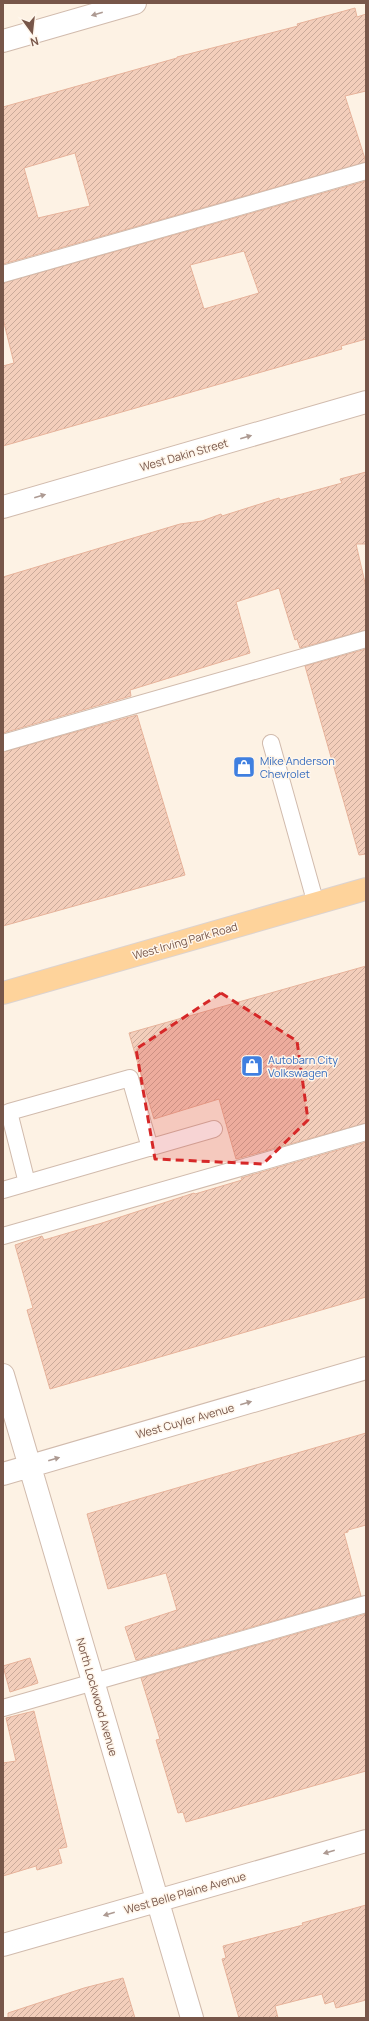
<svg xmlns="http://www.w3.org/2000/svg" width="369" height="2021" viewBox="0 0 369 2021" font-family="Manrope,sans-serif">
<defs>
<pattern id="building-hatch" width="6" height="6" patternUnits="userSpaceOnUse"><rect width="6" height="6" fill="#f3cebb"/><path d="M-1 1l2-2M0 6l6-6M5 7l2-2" fill="none" stroke="#caaa9a"/></pattern>
</defs>
<rect width="100%" height="100%" fill="#fdf2e4"/>
<path fill="url(#building-hatch)" stroke="#e7b39b" fill-rule="evenodd" d="M355,8L357,17L366,14V91L345,96L366,162L3,264V107L177,58V57L298,26L297,24ZM75,153L90,206L38,218L24,168Z
M366,181V339L341,346L342,349L3,446V366L14,363L3,319V283ZM244,251L259,293L204,309L190,265Z
M366,472V544H356L366,587V630L300,648L297,639L295,640L279,588L236,602L250,653L130,690L131,696L3,733V577L180,524L202,521L221,514L222,516L279,498L280,500L342,483L340,479Z
M366,649V854L359,855L305,666Z
M137,715L185,875L3,926V752Z
M366,966V1123L236,1159L219,1099L154,1119L129,1033Z
M366,1142V1297L50,1389L27,1310L33,1308L15,1245L42,1236L44,1240L102,1223L194,1193L195,1194L242,1180L241,1178Z
M366,1433V1525L348,1530V1532L344,1533L361,1596L136,1660L125,1627L177,1610L166,1573L108,1589L87,1514Z
M366,1614V1771L186,1822L183,1812L178,1813L156,1740L160,1739L141,1678Z
M30,1658L38,1683L10,1692L3,1666Z
M34,1711L67,1847L58,1849L62,1863L37,1870L36,1866L3,1876V1763L16,1761L6,1718Z
M366,1905V2000L336,2008L334,2001L325,2004L322,1994L275,2006L278,2018H239L222,1959L226,1958L223,1946L303,1925L302,1923Z
M123,1978L135,2018H8V2013L84,1988Z"/>
<g fill="none" stroke-linecap="round" stroke-linejoin="round">
<g stroke="#d1bbad" stroke-width="18">
<path id="lane" d="M3,274L366,171
M3,743L366,639
M271,743L316,904
M27,1183L9,1112L130,1078L150,1148
M3,1190L214,1129
M3,1236L366,1132
M3,1708L366,1604"/>
</g>
<g stroke="#d1bbad" stroke-width="24">
<path id="street" d="M3,41L135,3
M3,507L366,402
M3,1375L192,2018
M3,1474L366,1368
M3,1945L366,1841"/>
</g>
<g stroke="#dcd3d0" stroke-width="24">
<path id="primary" d="M3,993L366,889"/>
</g>
<use href="#lane" stroke="#fff" stroke-width="16"/>
<use href="#street" stroke="#fff" stroke-width="22"/>
<use href="#primary" stroke="#fed39b" stroke-width="22"/>
</g>
<defs><path id="oneway-solid" d="M-6-.8H1V-3.2L6.5 0L1 3.2V.8H-6Z"/></defs>
<g fill="#ad9a92">
<use href="#oneway-solid" transform="translate(97 14) rotate(164)"/>
<use href="#oneway-solid" transform="translate(246 437) rotate(-16)"/>
<use href="#oneway-solid" transform="translate(40 496) rotate(-16)"/>
<use href="#oneway-solid" transform="translate(246 1403) rotate(-16)"/>
<use href="#oneway-solid" transform="translate(54 1459) rotate(-16)"/>
<use href="#oneway-solid" transform="translate(329 1852) rotate(164)"/>
<use href="#oneway-solid" transform="translate(109 1914) rotate(164)"/>
</g>
<path fill="#d62828" fill-opacity="0.2" stroke="#d62828" stroke-width="3" stroke-dasharray="8 5" stroke-linejoin="round" d="M221,993L297,1041L308,1120L263,1164L155,1159L136,1049Z"/>
<defs>
<g id="shop-square" transform="scale(1.15)"><rect x="-9" y="-9" width="18" height="18" rx="4" fill="#3f7fe0" stroke="#fff6eb"/><path d="M-5-2.5h2.3a2.7 3.5 0 0 1 5.4 0H5L5.5 6h-11ZM-1.5-2.5h3a1.5 2.3 0 0 0-3 0Z" fill="#fff"/></g>
</defs>
<g fill-rule="evenodd">
<use href="#shop-square" x="244" y="767"/>
<use href="#shop-square" x="252" y="1066"/>
</g>
<g text-anchor="middle" stroke-width="3" stroke-linejoin="round" paint-order="stroke">
<g font-size="11" fill="#775649" stroke="#fff6eb">
<text transform="translate(184 455) rotate(-16)" y="4">West Dakin Street</text>
<text transform="translate(185 941) rotate(-16)" y="4">West Irving Park Road</text>
<text transform="translate(185 1421) rotate(-16)" y="4">West Cuyler Avenue</text>
<text transform="translate(97 1697) rotate(74)" y="4">North Lockwood Avenue</text>
<text transform="translate(185 1893) rotate(-16)" y="4">West Belle Plaine Avenue</text>
</g>
<g font-size="11" fill="#366cbe" stroke="#fff6eb" text-anchor="start">
<text x="260" y="765">Mike Anderson<tspan x="260" dy="13">Chevrolet</tspan></text>
<text x="268" y="1064">Autobarn City<tspan x="268" dy="13">Volkswagen</tspan></text>
</g>
</g>
<rect width="369" height="2021" fill="none" stroke="#775649" stroke-width="8"/>
<g transform="translate(32 32) rotate(165)" stroke="#fff6eb" stroke-width="3" paint-order="stroke">
<path d="M0-3L7 15L0 10L-7 15Z" fill="#775649"/>
<text y="-6" font-size="11" font-weight="bold" text-anchor="middle" fill="#775649">N</text>
</g>
</svg>
